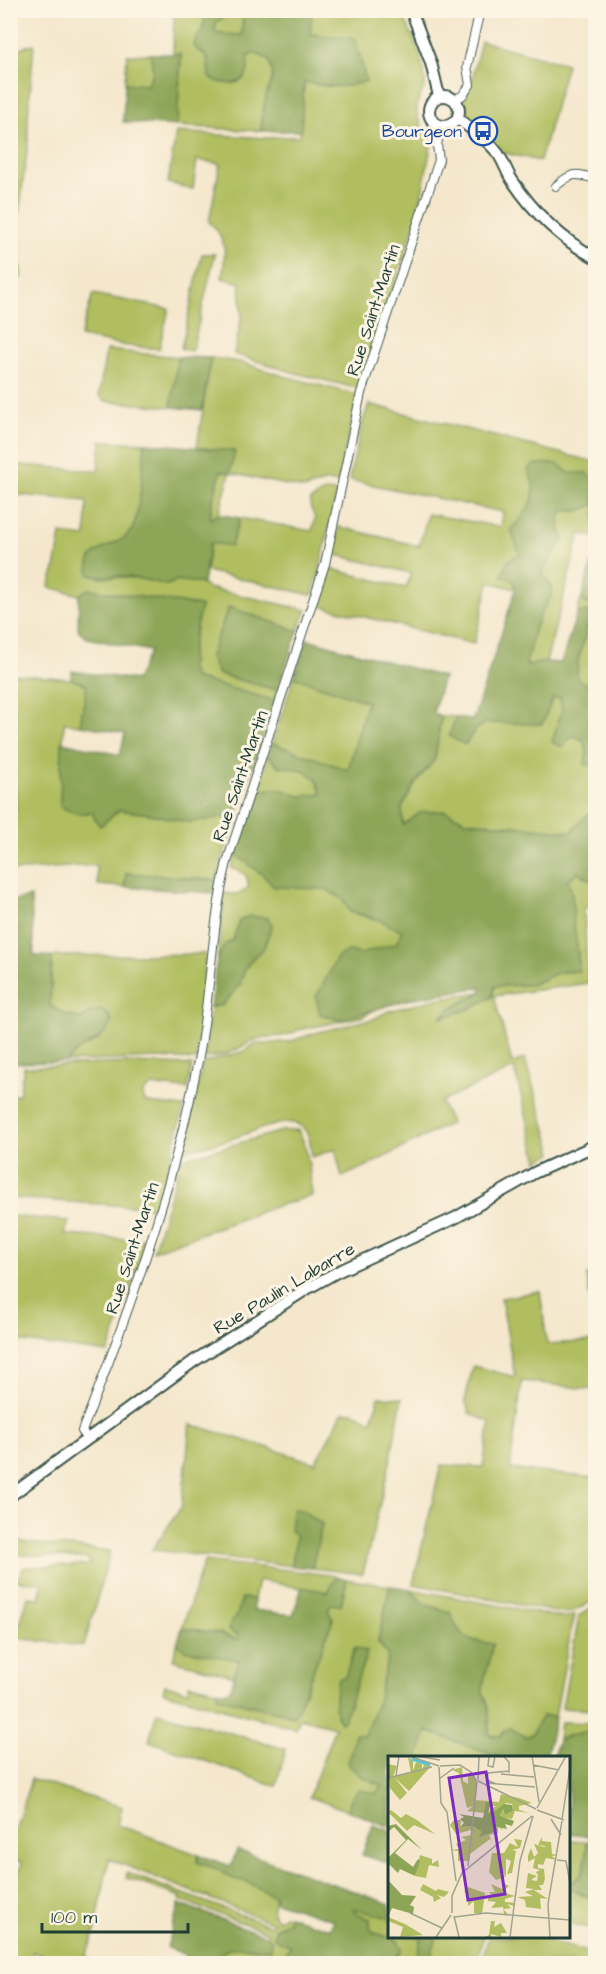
<svg xmlns="http://www.w3.org/2000/svg" width="606" height="1974" viewBox="0 0 606 1974" font-family="'Architects Daughter',sans-serif">
<rect width="100%" height="100%" fill="#fcf5e5"/>
<filter id="ink" filterUnits="userSpaceOnUse"><feTurbulence type="fractalNoise" baseFrequency=".0167" numOctaves="2"/><feDisplacementMap in="SourceGraphic" scale="12" xChannelSelector="R" yChannelSelector="G"/><feConvolveMatrix kernelMatrix="1 2 1 2 8 2 1 2 1" color-interpolation-filters="sRGB"/></filter>
<filter id="wash" filterUnits="userSpaceOnUse"><feTurbulence type="fractalNoise" baseFrequency=".008" numOctaves="4" result="noise"/><feDisplacementMap in="SourceGraphic" scale="24" xChannelSelector="R" yChannelSelector="G"/><feGaussianBlur stdDeviation="1.35" result="paint"/><feColorMatrix in="noise" values="0 0 0 0 0 0 0 0 0 0 0 0 0 0 0 0 0 1.4 0 .05"/><feComposite in="paint" operator="in"/></filter>
<g filter="url(#wash)">
<rect width="100%" height="100%" fill="#f4e7cc"/>
<path fill="#b0be61" stroke="#687e4a" stroke-width="1.5" fill-rule="evenodd" d="M174,11H199L198,12L205,19L197,50C206,55 208,58 208,67L247,57L254,53L268,59C278,82 269,81 265,102C263,111 262,122 261,131L177,126L181,55L173,54Z
M223,11H243L242,35L218,34L214,31L217,22L227,12Z
M312,11H400C412,33 423,55 425,81C426,88 421,92 419,98C413,115 422,129 432,141L418,214L360,389L292,372L234,354L242,315L240,283L222,278C226,256 228,238 209,222L220,164L197,160L193,189L168,183L176,132L266,138L300,136L304,82L332,87L365,81L361,65L310,34Z
M481,41L567,64L540,161L501,152L463,111L460,97L472,79Z
M34,44L28,117V143L18,220L21,278L10,277V51Z
M151,54L153,72L147,85L125,83L127,55Z
M202,254H215L192,351L181,349Z
M93,294L169,309L159,349L128,346L80,337Z
M106,350L178,357L171,407L105,401L99,395Z
M211,358L240,362L284,376L358,395L338,483L327,481L304,489L230,473L219,514L210,520L212,503L221,470L197,447Z
M369,404L595,462V480C576,467 555,477 534,484L533,505L511,530L520,554L502,576L514,580L516,589L489,582L474,644L317,605L328,568L406,588L411,573L332,554L339,527L419,546L428,514L501,527L503,512L349,480L362,424Z
M101,441L145,443C142,469 142,505 133,528C129,537 120,541 111,545L99,578C123,575 144,579 167,585C179,580 196,579 208,588L307,610L298,631L229,607L210,656L218,674L277,690L275,701L194,678C185,661 198,626 200,606L88,589L79,595L49,587L55,569L61,534L86,537L87,501L11,494L10,464L98,471Z
M595,483V537L580,534L546,662L525,666C531,641 535,616 552,596L551,585L542,576L544,568L564,540L559,525L562,510L578,511L594,505Z
M325,491L337,492L320,568L312,595L206,571L210,543L231,545L240,518L312,531L315,518L310,506L311,500Z
M581,600L595,607V672L586,685L577,678L578,660L592,612L577,613Z
M11,674L71,679L87,685L80,725L64,723L60,805C71,813 80,815 93,812L100,826L119,810L150,814L189,822L236,816L216,880L126,873L125,887L98,885L96,865L11,871V811L16,809L14,746H10Z
M294,677L368,702L348,771L272,743Z
M553,697L560,698L562,710L557,721L572,736L583,739L587,752L585,764L595,766V812L587,815L571,832L466,821L445,811L403,826L402,807L416,782L435,759L441,716L456,717L449,736L476,729L486,722L542,724Z
M267,754L278,766L303,770L317,779L322,795L299,796L280,789L260,790Z
M236,855L262,874L274,887L326,889L343,899L350,912L379,920L402,930L397,943L361,954L349,951L316,997L338,1020L380,1007L362,1017L298,1030C285,1039 272,1035 257,1039C249,1042 243,1046 236,1050C226,1055 215,1057 204,1058L210,1007L223,1005L240,984L244,970L253,958L264,947L236,933L233,940L217,962L224,893C235,895 240,895 248,888C249,875 243,871 231,868Z
M578,872L595,882V915V906L588,905L584,910L588,983L494,996L512,1063L525,1059L553,1153L538,1161L514,1068L441,1102L451,1123L367,1166L342,1177L335,1149L312,1157C311,1145 310,1129 297,1124C281,1118 241,1137 224,1141C210,1145 196,1147 182,1151L203,1063L242,1052L257,1043L264,1044L291,1041L318,1032L373,1019L389,1011L441,998L481,992L450,1009L467,1010L491,997L495,986L531,985L559,972L579,971C579,953 575,936 573,918C572,901 574,895 568,880Z
M206,954L196,1060L157,1058L67,1062L74,1052L99,1040L90,1012L82,1019L66,1015L50,1006L52,956Z
M128,1063L192,1065L188,1089L152,1086L143,1092L144,1100L148,1103L184,1107L158,1208L11,1198L10,1094L19,1096L24,1067Z
M298,1130C309,1149 310,1174 312,1196L274,1207L153,1251L181,1159L282,1131Z
M11,1216L69,1221L65,1235L147,1240L108,1353L11,1340Z
M595,1274V1390L522,1381L510,1469L595,1478V1600L572,1612L561,1613L413,1584L441,1465L483,1467L490,1422L470,1414L465,1401L473,1366L515,1377L501,1298L540,1291L547,1344L595,1341L587,1275Z
M379,1397L402,1398L390,1462L363,1574L312,1568L322,1524L302,1510H293L290,1530L296,1535L292,1566L152,1550L182,1506L190,1424L263,1446L315,1463L343,1412H353L372,1421Z
M11,1538L27,1543L110,1551L84,1646L16,1638L28,1597L39,1598L43,1582L16,1581L24,1567L89,1565V1559L11,1554Z
M204,1561L323,1574L336,1576L328,1593L258,1580L254,1599L242,1598C237,1613 238,1625 238,1640L219,1633L182,1628Z
M347,1579L390,1586L378,1641L388,1656L377,1704L364,1735L355,1734L372,1782L384,1785L376,1793L358,1791L350,1800L349,1811L309,1797L335,1727L300,1718L296,1729L163,1692L165,1685L188,1691L189,1684L217,1690L218,1697L293,1716L299,1707L333,1619L328,1611L331,1604L341,1605ZM354,1648L367,1652L344,1719L340,1721L336,1716L337,1709L335,1695L345,1678Z
M410,1589L554,1616L563,1618L575,1615L570,1635L555,1717L542,1716L532,1734L526,1737L510,1728L501,1737L493,1736L489,1734V1706L483,1693V1685L492,1644C467,1640 459,1639 450,1613L423,1603Z
M595,1605L596,1683L593,1702H595V1710L562,1708L579,1616Z
M177,1644L185,1650L239,1660L234,1676L173,1660Z
M157,1712L286,1749L276,1786L149,1741Z
M560,1722L595,1723V1734C584,1729 569,1735 558,1740Z
M427,1731L501,1758L418,1757Z
M31,1779L122,1807L118,1825L199,1855L197,1862L217,1869L231,1878L247,1882L275,1896L272,1913L278,1920L284,1915L289,1916V1920L275,1929V1938L291,1946L287,1951L284,1963H218L219,1955C232,1944 242,1947 258,1949L271,1940L267,1936L268,1932L180,1900L181,1897L126,1878L127,1873L271,1926L273,1923L109,1859L95,1931L86,1956L94,1963H55L56,1959L33,1952L31,1963H11V1877L16,1879L22,1863L11,1858L10,1830L15,1831Z
M569,1840L587,1841L585,1865L581,1876L574,1880L577,1893L593,1899L595,1898V1930L569,1923Z
M352,1908L390,1918V1936L421,1937L416,1963H396L397,1940L374,1933L370,1928V1919L356,1914Z
M437,1937H484L475,1963L428,1964Z
M489,1937H546L545,1940L595,1954V1963H480Z"/>
<path fill="#8ca557" stroke="#567146" stroke-width="1.5" d="M199,10L227,12L226,16L217,22L214,31L219,34L242,35L243,11H312L310,34L353,38L358,49L366,81C342,90 328,86 304,82L301,131H261C262,122 263,111 265,102C268,81 278,82 268,59L254,53L247,57C253,85 230,89 209,77C208,71 210,61 206,56C203,52 198,51 194,46L196,37L201,33L205,19L197,12Z
M151,54H181L177,126L123,122L125,83L147,85L153,72Z
M178,357L211,358L202,410L171,407Z
M145,443L235,451L230,473L221,471L212,503L210,519L219,514L240,518L231,546L210,543L203,584L178,580L167,585C151,581 135,577 118,576C107,576 100,578 89,574C84,544 117,550 131,531C140,518 143,462 145,443Z
M535,464H558L569,473H586L595,480L594,505L578,511H562L559,525L564,540L544,568L543,576L551,585L552,596C535,616 531,641 526,666L546,662L561,663L577,613L592,612L578,660L577,678L586,685L595,672V766L585,764L587,752L583,739L572,736L562,747L552,742L562,710L560,698H553L542,724L486,723L476,729L465,745L449,736L456,717L473,720L516,589L513,580L502,575L508,560L520,554L511,530C530,507 541,499 528,469Z
M592,563L595,564V607L581,600Z
M88,589L201,606C197,625 185,662 194,678L275,701L236,816L189,822L150,814L119,810L100,826L94,818L93,812C80,814 71,813 60,806L62,742L120,755L125,733L80,725L87,685L71,679L72,671L136,680L150,651L87,638L78,630L79,595Z
M229,607L298,631L277,690L218,674L210,656Z
M307,639L443,677L433,713L441,716L435,759L416,782L402,807L403,825L421,812L445,811L466,821L571,832L587,815L595,812V882L578,872L568,880C574,896 572,902 573,918C575,936 579,953 579,971L559,972L531,985L495,986L492,997L467,1010L440,1018L450,1009L481,992L482,987L414,998L339,1020L320,1014L316,997L338,956L349,951L361,954L397,943L402,931L379,920L350,911L343,899L326,889L274,887L262,874L236,855L260,790L280,789L299,796L322,794L316,779L303,770L278,766L267,754L272,743L348,770L367,702L294,677Z
M126,873L216,880L215,893L125,887Z
M31,897L34,956H52L50,1006L66,1015L82,1019L90,1012L101,1010L109,1015L112,1022C101,1045 80,1043 67,1062L11,1063V901Z
M248,916L268,918L272,925L264,948L253,958L245,969L240,984L223,1005L210,1007L217,960L224,945L233,940L239,921Z
M293,1509L302,1510L322,1524L312,1568L292,1566L296,1536L290,1530Z
M336,1576L347,1579L341,1605L331,1604L328,1611L333,1619L299,1707L294,1716L217,1697V1690L225,1692L231,1688L239,1660L185,1650L177,1644L182,1628L219,1633L238,1640V1635L229,1630L231,1621L237,1615L242,1598L254,1599V1610L293,1615L302,1587L328,1592Z
M390,1586L410,1589L423,1603L451,1613C459,1639 467,1640 493,1644L483,1685V1693L489,1706V1734L493,1736H501L505,1730L510,1728L526,1737L532,1734L542,1716L555,1717L546,1758H526L519,1755L517,1758H501L427,1731L418,1756L421,1758H390V1827L349,1811L350,1800L358,1790L376,1793L383,1786L359,1775L348,1764L355,1734L364,1735L377,1704L388,1656L378,1641Z
M355,1648L367,1651L344,1720L340,1722C333,1712 334,1690 339,1678L345,1677Z
M591,1731L596,1734L595,1837L569,1833L568,1758H553L558,1740L574,1734Z
M373,1825L390,1831V1864L362,1855Z
M587,1841L595,1842L596,1898L593,1899L569,1887L574,1880L581,1876L585,1865Z
M237,1850L390,1904V1918L353,1909L356,1914L370,1919V1928L374,1933L397,1940L402,1949L395,1959L396,1963H353L336,1958L334,1963H284L287,1951L291,1946L274,1938L275,1929L289,1920V1916L330,1929L334,1920L275,1902L274,1896L247,1882L231,1878L217,1869L197,1862L199,1855L231,1866Z
M179,1904L267,1936L271,1940L270,1950C251,1948 235,1942 219,1955L218,1963H187L184,1954L167,1948Z
M421,1937H437L428,1963H416Z"/>
</g>
<g filter="url(#ink)">
<g fill="none" stroke-linecap="round" stroke-linejoin="round">
<g stroke="#3f564b" stroke-width="10">
<path id="street" d="M455,100L463,95L470,85L467,67L480,10
M556,186C573,172 575,173 596,179
M87,1438L82,1431C130,1310 173,1188 198,1061C211,995 211,927 227,862L325,564L361,393L439,160L437,145L441,126"/>
</g>
<g stroke="#3f564b" stroke-width="14">
<path id="secondary" d="M411,10L431,63L439,96
M429 111a15 15 0 1 1 30 0a15 15 0 1 1-30 0Z
M458,119C471,129 486,138 496,151C503,159 506,171 512,180C534,213 560,239 596,258
M10,1496L194,1361L305,1290L337,1272L455,1218L536,1172L596,1145"/>
</g>
<use href="#street" stroke="#fff" stroke-width="8"/>
<use href="#secondary" stroke="#fff" stroke-width="10"/>
</g>
</g>
<defs>
<g id="bus-ring" transform="scale(1.5)"><circle r="9.5" fill="#fcf5e5" stroke="#1a4fb4" stroke-width="1.5"/><path d="M-5-6H5V4H4V6H2V4H-2V6H-4V4H-5ZM-3.5-4V0h7V-4ZM-3.5 1.2v1.5H-2V1.2ZM2 1.2v1.5H3.5V1.2Z" fill="#1a4fb4"/></g>
</defs>
<g fill-rule="evenodd">
<use href="#bus-ring" x="483" y="131"/>
</g>
<g text-anchor="middle" stroke-width="6" stroke-linejoin="round" paint-order="stroke">
<g font-size="18" fill="#164399" stroke="#fcf5e5" text-anchor="end">
<text x="462" y="137">Bourgeon</text>
</g>
<g font-size="18" fill="#1f3d34" stroke="#fcf5e5">
<text transform="translate(373 310) rotate(-72)" y="6">Rue Saint-Martin</text>
<text transform="translate(240 776) rotate(-71)" y="6">Rue Saint-Martin</text>
<text transform="translate(132 1248) rotate(-72)" y="6">Rue Saint-Martin</text>
<text transform="translate(284 1288) rotate(-31)" y="6">Rue Paulin Labarre</text>
</g>
</g>
<g transform="translate(388 1756)">
<rect width="182" height="182" fill="#f4e7cc"/>
<path d="M20,1L25,4V15L28,6L34,8V14L36,9L43,10L21,35L7,22L19,37L12,44L2,32L0,8L9,10L5,21L23,17ZM74,11L75,25L80,28V19H85L89,27L87,44L111,46L113,38L131,42L144,47L131,50V54L141,57L127,55L124,63L112,61L115,53L117,59L125,55L124,48L118,47L103,59L102,54L108,50H102L100,58V45L96,57L79,55L85,50L79,52L71,17L64,14ZM3,54L13,62L18,58L29,64L47,78L26,69L19,75L0,56ZM66,64H73L72,71L83,70L95,76L90,82L106,76L105,70L114,72L115,74L110,71V77L101,79L105,88L102,83L82,98L81,105H70V95L63,94L71,93L68,88L78,84L73,81L83,79V74L68,78L62,69ZM154,81V85L163,86L164,98L170,99L164,100L169,104L158,102L155,109L150,108V112L156,113L157,123L155,129H151L154,134H146L160,143L152,142L153,153L138,151L137,144L129,141L145,140L137,136L146,133L138,132L140,117L149,120L143,124L149,125L150,119L148,116L152,114L145,112L147,102L140,106V100L143,92L146,101L150,97L146,88L156,91L158,90L150,89ZM126,83L134,84L132,92L124,94L128,95L124,117L119,118L123,105L118,103V121L114,115L117,121L108,124L101,116L104,97H116L122,87L130,91ZM32,99L44,103V108L50,104L51,111L41,109L38,122L27,120ZM115,127L121,130L114,136L127,140L117,143V146L127,147L126,150L119,148L123,152L115,153L121,159L116,158L115,151L103,152L108,146L100,145V140L106,142L101,136H107L103,128L114,133ZM35,128L48,135L50,133L61,136L56,141L49,139L53,142L46,146L45,141L32,134ZM80,131L97,137L94,158L86,157V145L80,150V137L76,136ZM0,161L17,168L35,179L12,181L15,171L0,165ZM103,165H107L106,171L113,167L119,177H113V181L103,178V181H97L101,179Z" fill="#b0be61"/>
<path d="M98,46H102L100,58L105,51L103,58L116,48L124,49L125,55L117,59L115,53L112,60L126,65L124,70L117,68L119,73L105,70L106,76L90,82L94,76L84,70L72,71L76,67L72,63L76,61L71,58L95,62ZM8,68L34,94L20,83L7,97L25,111L30,103L32,105L27,120L12,113L10,117L0,107V102L18,84L6,71L0,76V70ZM0,124L14,139L28,140L22,149L26,151L25,158L4,152L0,161Z" fill="#8ca557"/>
<path fill="none" stroke="#5ac4d5" stroke-width="3" d="M24,3L42,9"/>
<path fill="none" stroke="#9fa38f" stroke-width="1.5" d="M21,0L51,10M29,0L52,4M101,0L100,10L105,11L107,0M115,0L121,6V17M144,0L151,46M145,9L171,14M52,10L72,9L83,16L89,26M51,11L53,47L59,56L68,125M113,18L146,21M8,20L11,0M0,22L44,11M51,23L66,12M90,24L91,0M90,25L148,53M98,27L147,31M108,28L99,24L100,17L121,15M149,52L178,0M149,54L176,64M163,63L173,79M174,63L182,12M169,104L178,105L182,127M80,110L89,26M22,157L54,172M64,157V140L74,117L144,60M66,160L71,181M67,161L98,157L182,164M48,181L63,159M122,181L132,105L145,60M162,181L160,148L174,65"/>
<path fill="#7b2cbf" fill-opacity="0.15" stroke="#7b2cbf" stroke-width="3" d="M98,16L117,138L80,144L61,22Z"/>
<rect width="182" height="182" fill="none" stroke="#1f3d34" stroke-width="3"/>
</g>
<rect width="606" height="1974" fill="none" stroke="#fcf5e5" stroke-width="36"/>
<path d="M42 1923v9h146v-9" fill="none" stroke="#1f3d34" stroke-width="3"/>
<text x="51" y="1923" font-size="18" fill="#1f3d34" stroke="#fcf5e5" stroke-width="4.5" paint-order="stroke">100 m</text>
</svg>
